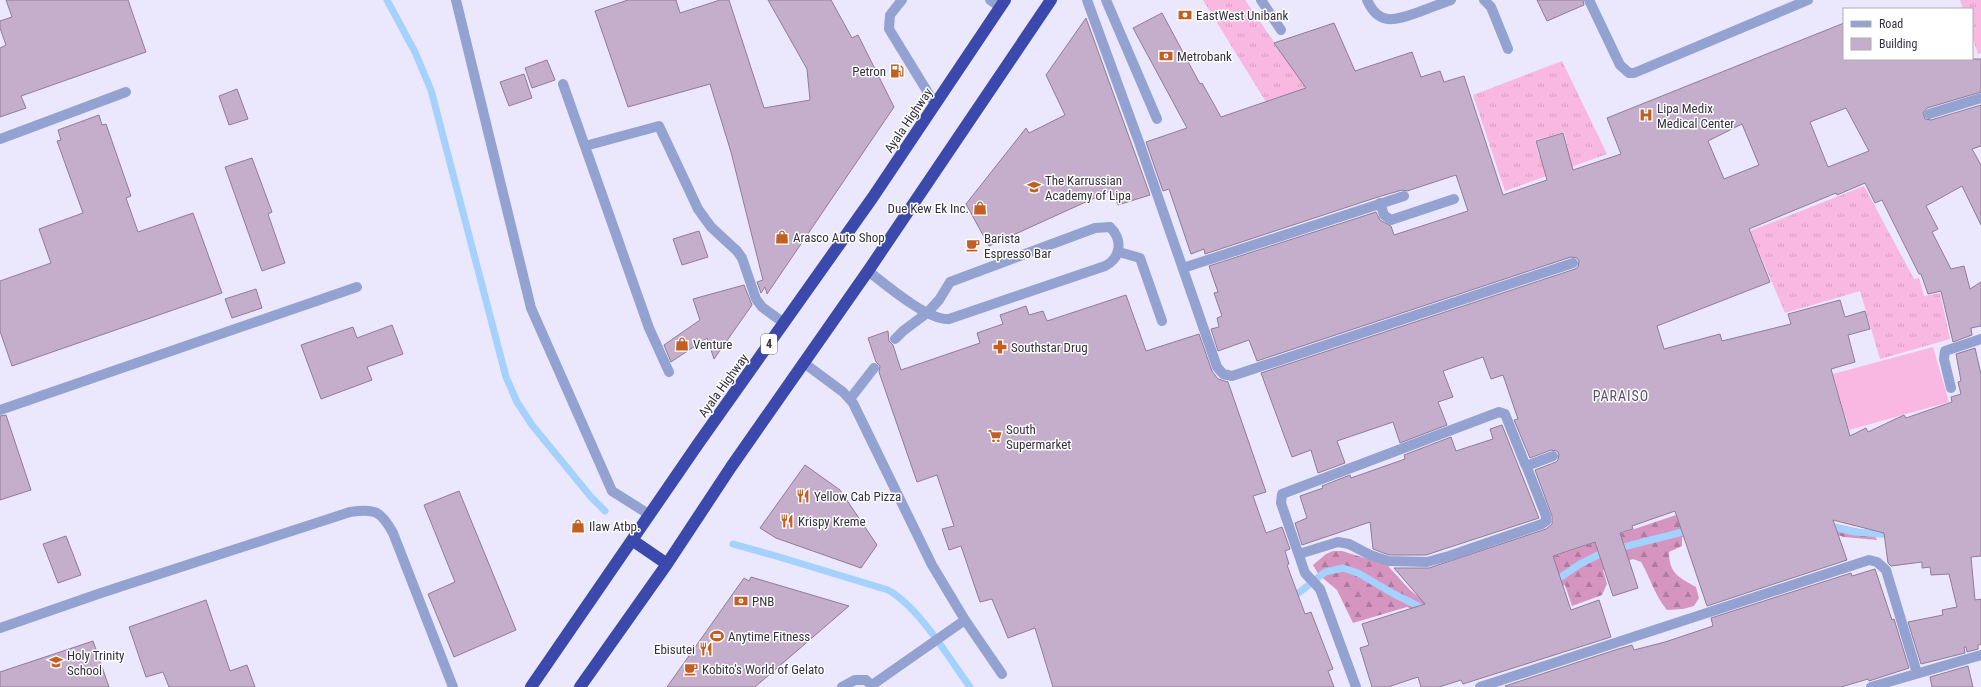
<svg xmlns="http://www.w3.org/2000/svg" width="1981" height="687" viewBox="0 0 1981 687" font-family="'Roboto Condensed',sans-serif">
<defs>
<pattern id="grass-tufts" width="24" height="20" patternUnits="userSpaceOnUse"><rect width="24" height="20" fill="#f9b8e2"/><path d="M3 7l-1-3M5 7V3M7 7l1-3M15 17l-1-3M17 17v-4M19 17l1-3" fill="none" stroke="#d69fc3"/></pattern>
<pattern id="forest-firs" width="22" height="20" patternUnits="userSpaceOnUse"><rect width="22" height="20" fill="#d695c0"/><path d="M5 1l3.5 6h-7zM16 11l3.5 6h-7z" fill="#ae7a9d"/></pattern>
</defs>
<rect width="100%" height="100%" fill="#ebe7fc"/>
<path fill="url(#grass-tufts)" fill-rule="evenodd" d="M1203,0H1245L1306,88L1266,102Z
M1960,0H1981V53L1978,54L1972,36V9H1963Z
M1562,61L1607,154L1505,191L1473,95ZM1564,132L1568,148L1539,156L1535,140Z
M1864,186L1914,279L1919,278L1924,296L1940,293L1950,339L1880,359L1860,291L1785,313L1750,231Z"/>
<path fill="url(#forest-firs)" d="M1676,515L1827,522L1873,532L1877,540L1844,537L1828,532L1703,530L1682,537V546L1669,552C1669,574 1679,577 1696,587L1699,598L1694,606L1683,609L1667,610C1654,594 1651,579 1641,562L1633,559L1603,570L1607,584L1602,595L1572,606L1565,585L1506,604L1431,617L1407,607L1353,623L1337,590L1319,575L1313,565L1326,554L1333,551H1342L1387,565L1410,590L1432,608L1522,567Z"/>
<path fill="#f9b8e2" d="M1933,347L1949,402L1849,430L1833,374Z"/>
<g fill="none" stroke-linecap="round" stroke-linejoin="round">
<path stroke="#a5d1fd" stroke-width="7" d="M387,0L415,52L431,90L506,377L517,402L532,425L591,497L605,511
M1827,526L1855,532L1893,535
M733,544L776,556L888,590C919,607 948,657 970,687
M1552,583L1580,564L1604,552L1690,530
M1291,599L1325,572L1343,568L1358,573L1394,594L1426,610"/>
</g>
<path fill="#c4aecb" stroke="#917c98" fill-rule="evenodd" d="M6,0H128L146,52L21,96L26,108L0,117V48L6,45L0,28V21L12,17Z
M628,0H676L680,13L720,0H729L764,108L810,100L807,69L768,0H831L852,38L858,35L894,107L767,294L765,287L761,293L757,282L763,280L731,152L710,84L628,107L595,11Z
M1537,0H1583L1584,5L1547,21Z
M1162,13L1200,84L1202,83L1221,117L1306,88L1274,43L1334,23L1355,71L1412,52L1421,77L1440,71L1444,82L1464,76L1503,195L1547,180L1536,141L1563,133L1573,170L1621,154L1607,118L1844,23V59H1981V92L1927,108L1923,113L1925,119L1931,120L1981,105V146L1972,149L1981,165V225L1962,186L1926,206L1938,229L1932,232L1951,269L1964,266L1970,289L1981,282V326L1971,328L1972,335L1953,342L1941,291L1928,294L1921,274H1919L1882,200L1875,203L1865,183L1837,195L1836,193L1749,229L1770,282L1657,326L1664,349L1720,334L1722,341L1791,324L1788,314L1840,300L1845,317L1865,311L1870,329L1848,335L1855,362L1831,369L1850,436L1866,428L1868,432L1904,415L1906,418L1952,402L1951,397L1961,394L1958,382L1961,381L1956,354L1975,348L1981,374V556L1971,557L1975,600L1981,599V644L1978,645V649L1967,652L1966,647H1964L1965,653L1921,664L1908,622L1943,615L1942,610L1957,607L1949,574L1931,575L1930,567L1922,568V562L1891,566L1888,563L1884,533L1833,520L1847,560L1707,606L1675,511L1632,526L1633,529L1620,533L1638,588L1613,596L1595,542L1553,556L1571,610L1599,600L1611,637L1463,684L1461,680L1439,687H1421L1418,677L1388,687H1372L1360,648L1369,645L1362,624L1425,604L1394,568H1429L1546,529L1552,524V516L1535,470L1556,462L1558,460L1559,454L1557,451L1551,450L1530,458L1514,420L1518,419L1503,375L1491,379L1483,357L1443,371L1453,397L1438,402L1447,425L1400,443L1393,422L1337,441L1345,463L1318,473L1311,450L1292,457L1261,373L1575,269L1578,267L1579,261L1577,258L1571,257L1257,361L1249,340L1218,351L1211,329L1219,327L1217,318L1222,316L1214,293L1218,292L1209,266L1376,212L1380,220L1391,226L1394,235L1468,211L1456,175L1407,191L1402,190L1378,197L1205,254L1204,249L1191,254L1169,189L1163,191L1146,142L1187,128L1133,28ZM1846,108L1869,151L1828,167L1810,122ZM1742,124L1759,165L1724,179L1708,141Z
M1086,18L1150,195L1118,205L1112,190L989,246L966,204L1026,128L1029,133L1065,115L1046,75Z
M547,60L555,80L532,88L525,68Z
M524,74L532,98L509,106L500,82Z
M237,89L248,119L229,125L219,96Z
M99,115L102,125L106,124L131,196L126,198L138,232L193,213L222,293L12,366L0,331V281L51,263L39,229L83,213L57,141L61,140L58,130Z
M252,158L272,212L268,214L285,263L262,271L225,167Z
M699,231L708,257L682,265L673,239Z
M744,285L752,305L714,359L707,338L671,362L664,345L700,320L693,299Z
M256,289L262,308L232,318L225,299Z
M1126,295L1146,351L1199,334L1212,371L1218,379L1228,382L1266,492L1253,496L1266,533L1282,527L1290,549L1285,551L1289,564L1287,565L1305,614L1311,612L1333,669L1328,671L1334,687H1053L1035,628L1008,638L992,599L980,602L961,546L949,550L942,529L954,526L937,475L917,482L879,372L880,366L876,362L868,338L888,331L889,341L893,345L901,370L980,343L977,333L1003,324L1000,315L1026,306L1029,315L1043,311L1047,321Z
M392,325L403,354L367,367L372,380L321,399L301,345L353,327L357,338Z
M6,415L31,490L0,500V416Z
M1502,425L1539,518L1426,555H1389L1373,549L1370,522L1302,545L1295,523L1307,518L1300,496L1323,488L1322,486L1350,475L1351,478L1405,459L1404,455L1451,437L1456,451L1493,439L1490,429Z
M805,465L840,490L877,545L861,568L776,538L760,528Z
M459,491L516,630L454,657L428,594L455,582L424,505Z
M66,536L81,575L58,583L43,544Z
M1875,569L1892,620L1894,619L1909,668L1869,681L1868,679L1841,687H1506L1505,686L1615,650L1632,645L1634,650L1665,642L1713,626L1711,618L1851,573L1852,576Z
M751,577L849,606L755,687H667L744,578L749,581Z
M206,600L230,671L247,665L255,687H169L163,672L146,677L129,627Z
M93,641L109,687H0V672Z
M1968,666L1973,687H1932L1930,677Z"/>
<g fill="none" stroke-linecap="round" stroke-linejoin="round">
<path stroke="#94a2d1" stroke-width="10" d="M456,0L531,308L612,491L650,515
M902,0L890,15L889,29L935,104
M990,0L1000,7
M1106,0L1157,119
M1261,0L1281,30
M1367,0C1379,27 1396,20 1419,12C1429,8 1440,4 1451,0
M1484,0L1491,7L1508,49
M1589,0L1620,65L1629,73H1634L1808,0
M563,84L649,328L669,372
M0,139L126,92
M585,146L659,126L698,209L711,227L737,251L742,258L756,299L762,307L784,323
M1380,203L1384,215L1391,220L1454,199
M1119,252L1140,258L1162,321
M868,271C885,284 928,321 949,319L1105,266C1121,258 1123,240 1110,227L1095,228L950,282L939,300L927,313L903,331L895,339
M804,363L843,392L853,403L932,565L965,620L1002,674
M850,399L874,368
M0,410L357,287
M1526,465L1546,516V521
M872,685L965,620"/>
<path stroke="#94a2d1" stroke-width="10" d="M1087,0L1140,145L1217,367L1223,374L1232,376L1573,263
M1929,114L1981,98
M1183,268L1404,196
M1951,388L1944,359L1945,351L1981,339
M1299,554L1338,542L1349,544L1370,555L1388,561L1427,562L1449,556L1542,524L1546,521
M0,628L101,593L350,512C375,508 381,511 393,533L453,687
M842,687L855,680H866L873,687
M1356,687L1320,589L1305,573L1281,503L1282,494L1499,412L1505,414L1525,464L1529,465L1553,456
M1480,687L1869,560L1877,562L1886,570L1917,673
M1871,687L1981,655"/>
<path stroke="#3a49ab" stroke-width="12" d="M632,540L667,564
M531,687L698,444L873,197L1005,0
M580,687L667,564L731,467L868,271L1051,0"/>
</g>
<defs>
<g id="bank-bare" transform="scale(1.08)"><path d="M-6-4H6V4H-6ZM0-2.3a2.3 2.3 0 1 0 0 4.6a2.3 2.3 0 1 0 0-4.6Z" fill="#c26022" stroke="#fff" stroke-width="2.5" paint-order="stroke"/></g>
<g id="fuel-bare" transform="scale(1.08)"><path d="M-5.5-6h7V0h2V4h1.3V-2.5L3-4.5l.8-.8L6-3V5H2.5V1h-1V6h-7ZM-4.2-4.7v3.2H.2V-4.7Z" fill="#c26022" stroke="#fff" stroke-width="2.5" paint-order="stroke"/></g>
<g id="hospital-bare" transform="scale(1.08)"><path d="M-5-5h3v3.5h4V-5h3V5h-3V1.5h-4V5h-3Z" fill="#c26022" stroke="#fff" stroke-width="2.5" paint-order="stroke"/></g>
<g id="school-bare" transform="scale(1.08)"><path d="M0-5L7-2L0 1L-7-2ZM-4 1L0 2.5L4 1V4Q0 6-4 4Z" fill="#c26022" stroke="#fff" stroke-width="2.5" paint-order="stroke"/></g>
<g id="shop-bare" transform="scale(1.08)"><path d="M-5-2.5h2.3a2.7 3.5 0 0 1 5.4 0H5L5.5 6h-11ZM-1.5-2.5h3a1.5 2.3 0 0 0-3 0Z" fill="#c26022" stroke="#fff" stroke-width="2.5" paint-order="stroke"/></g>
<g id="cafe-bare" transform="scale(1.08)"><path d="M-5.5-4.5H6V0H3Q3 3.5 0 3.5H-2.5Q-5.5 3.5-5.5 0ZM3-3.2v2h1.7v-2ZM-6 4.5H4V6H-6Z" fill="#c26022" stroke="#fff" stroke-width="2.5" paint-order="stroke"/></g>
<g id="pharmacy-bare" transform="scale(1.08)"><path d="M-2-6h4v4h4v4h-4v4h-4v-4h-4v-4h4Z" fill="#c26022" stroke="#fff" stroke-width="2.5" paint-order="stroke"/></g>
<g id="supermarket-bare" transform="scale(1.08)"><path d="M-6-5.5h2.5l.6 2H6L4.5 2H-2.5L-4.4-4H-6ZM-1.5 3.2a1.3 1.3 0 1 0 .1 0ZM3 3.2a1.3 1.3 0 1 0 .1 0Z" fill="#c26022" stroke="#fff" stroke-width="2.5" paint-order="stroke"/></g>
<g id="restaurant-bare" transform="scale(1.08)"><path d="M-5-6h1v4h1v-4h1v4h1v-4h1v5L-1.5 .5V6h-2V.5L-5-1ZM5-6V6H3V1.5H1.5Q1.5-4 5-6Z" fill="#c26022" stroke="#fff" stroke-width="2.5" paint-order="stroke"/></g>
<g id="stadium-bare" transform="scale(1.08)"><path d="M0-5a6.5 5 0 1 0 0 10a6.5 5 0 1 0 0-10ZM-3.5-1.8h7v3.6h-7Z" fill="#c26022" stroke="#fff" stroke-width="2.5" paint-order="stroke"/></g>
</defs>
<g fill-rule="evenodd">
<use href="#bank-bare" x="1185" y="15"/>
<use href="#bank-bare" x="1166" y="56"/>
<use href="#fuel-bare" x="897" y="71"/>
<use href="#hospital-bare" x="1646" y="115"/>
<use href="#school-bare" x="1034" y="187"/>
<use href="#shop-bare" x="980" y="208"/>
<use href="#shop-bare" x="782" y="237"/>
<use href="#cafe-bare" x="973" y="245"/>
<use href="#shop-bare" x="682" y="344"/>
<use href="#pharmacy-bare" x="1000" y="347"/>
<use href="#supermarket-bare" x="995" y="436"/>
<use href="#restaurant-bare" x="803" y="496"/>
<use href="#restaurant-bare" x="787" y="521"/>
<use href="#shop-bare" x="578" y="526"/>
<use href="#bank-bare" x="741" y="601"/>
<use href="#stadium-bare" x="717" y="636"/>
<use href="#restaurant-bare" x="706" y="649"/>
<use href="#school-bare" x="56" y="662"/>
<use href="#cafe-bare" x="691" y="669"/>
</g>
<g text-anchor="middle" stroke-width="3" stroke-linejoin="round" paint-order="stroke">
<rect fill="#fff" stroke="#706f78" stroke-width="1" x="761" y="334" width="16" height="20" rx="3"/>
<g font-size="12" font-weight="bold" fill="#33313e">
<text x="769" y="348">4</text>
</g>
<g font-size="13" fill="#33313e" stroke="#fff" text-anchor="start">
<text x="1196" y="20">EastWest Unibank</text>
<text x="1177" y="61">Metrobank</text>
<text x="886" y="76" text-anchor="end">Petron</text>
<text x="1657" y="113">Lipa Medix<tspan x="1657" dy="15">Medical Center</tspan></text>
<text x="1045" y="185">The Karrussian<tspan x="1045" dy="15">Academy of Lipa</tspan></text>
<text x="969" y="213" text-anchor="end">Due Kew Ek Inc.</text>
<text x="793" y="242">Arasco Auto Shop</text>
<text x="984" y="243">Barista<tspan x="984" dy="15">Espresso Bar</tspan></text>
<text x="693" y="349">Venture</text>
<text x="1011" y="352">Southstar Drug</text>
<text x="1006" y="434">South<tspan x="1006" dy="15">Supermarket</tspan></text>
<text x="814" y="501">Yellow Cab Pizza</text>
<text x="798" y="526">Krispy Kreme</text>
<text x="589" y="531">Ilaw Atbp.</text>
<text x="752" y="606">PNB</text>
<text x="728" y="641">Anytime Fitness</text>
<text x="695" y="654" text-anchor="end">Ebisutei</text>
<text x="67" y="660">Holy Trinity<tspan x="67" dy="15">School</tspan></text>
<text x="702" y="674">Kobito's World of Gelato</text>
</g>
<g font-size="13" fill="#33313e" stroke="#fff">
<text transform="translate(908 120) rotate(-56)" y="5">Ayala Highway</text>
<text transform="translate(723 385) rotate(-54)" y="5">Ayala Highway</text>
</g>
<g font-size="14" letter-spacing="1" fill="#57506d" stroke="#fff">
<text x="1621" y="401">PARAISO</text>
</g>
</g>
<rect x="1843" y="8" width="130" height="52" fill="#ffffff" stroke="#adadb2"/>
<rect x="1851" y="21" width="20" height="6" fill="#94a2d1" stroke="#adadb2"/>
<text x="1879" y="28" font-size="12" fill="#33313e">Road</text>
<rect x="1851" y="38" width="20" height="12" fill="#c4aecb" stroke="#adadb2"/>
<text x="1879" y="48" font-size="12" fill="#33313e">Building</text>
</svg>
